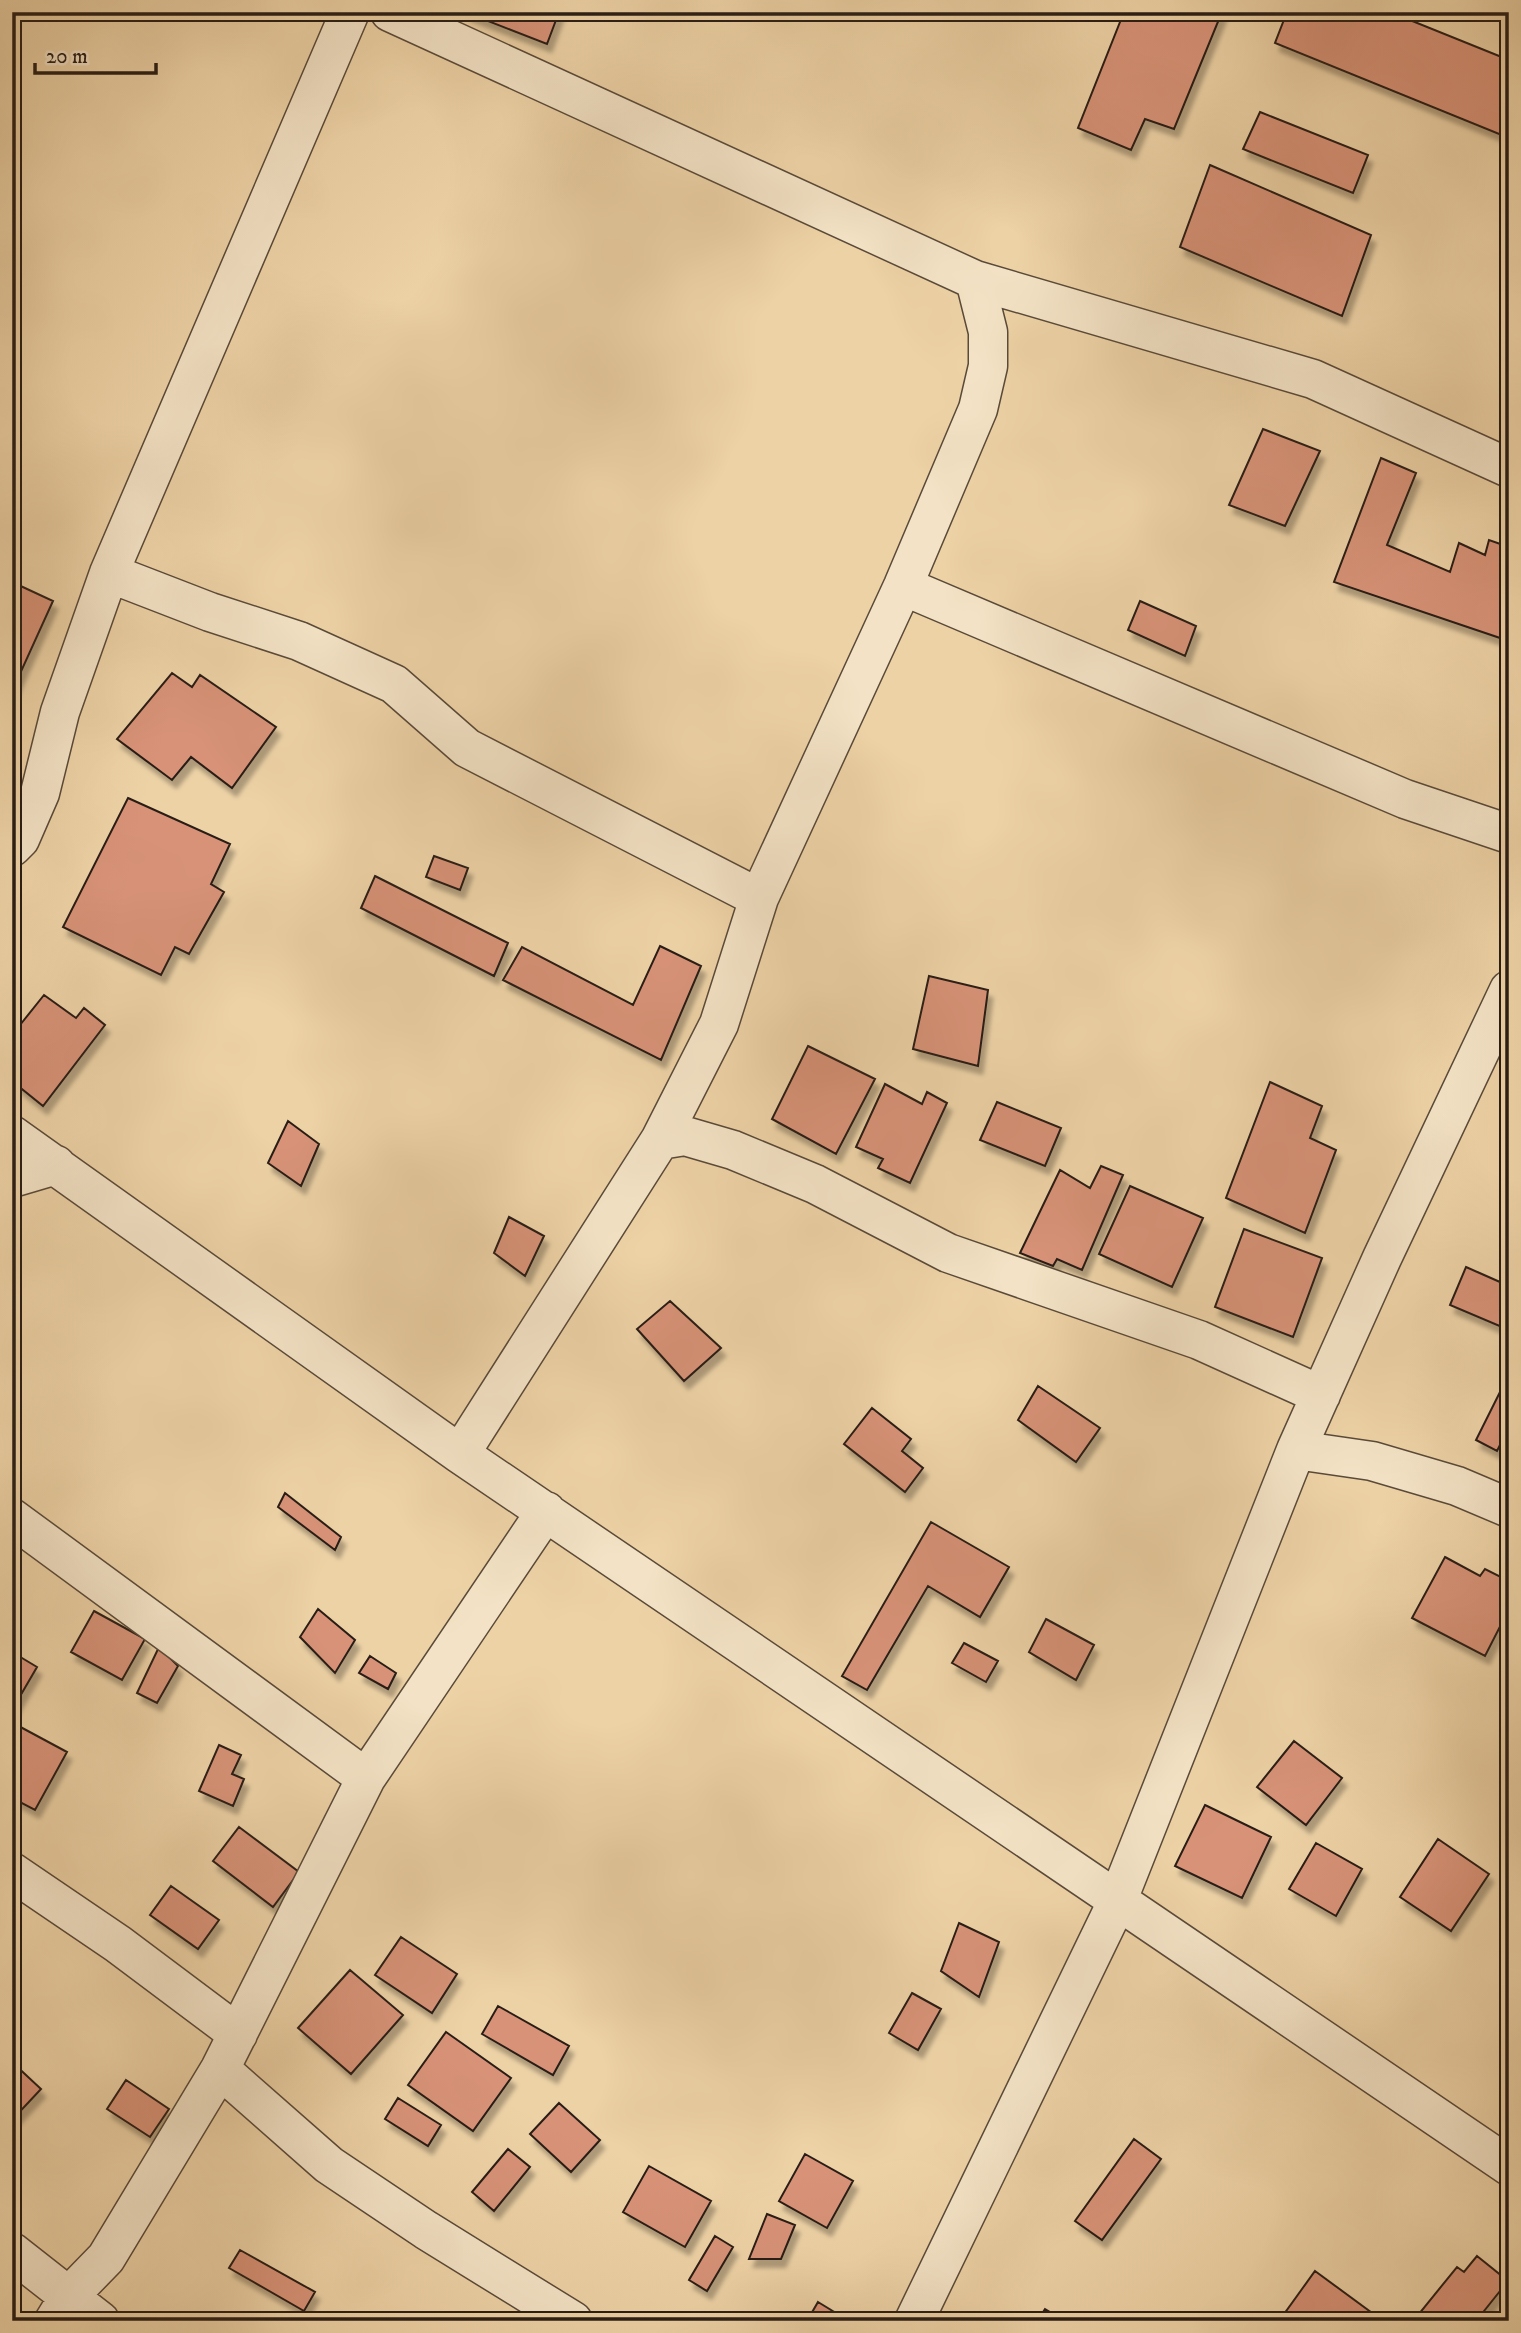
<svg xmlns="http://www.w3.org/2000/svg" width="1521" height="2333" viewBox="0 0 1521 2333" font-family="'IM FELL DW Pica',serif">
<defs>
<filter id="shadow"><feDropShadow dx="4.5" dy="8" stdDeviation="2" flood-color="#0004"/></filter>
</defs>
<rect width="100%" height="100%" fill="#edd2a6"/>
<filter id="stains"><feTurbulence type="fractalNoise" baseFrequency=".00286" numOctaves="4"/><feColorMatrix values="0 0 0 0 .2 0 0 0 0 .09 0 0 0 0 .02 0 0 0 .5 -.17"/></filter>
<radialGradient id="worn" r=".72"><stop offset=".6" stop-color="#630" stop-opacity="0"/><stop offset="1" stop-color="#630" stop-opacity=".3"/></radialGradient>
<path fill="#d79277" stroke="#291d15" stroke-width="2" filter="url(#shadow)" d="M465,12H559L547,44Z
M1124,12H1222L1174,129L1145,119L1131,150L1078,128Z
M1287,12H1390L1509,60V138L1275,43Z
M1260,112L1368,155L1353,193L1243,149Z
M1210,165L1371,235L1342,316L1180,247Z
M1263,429L1320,451L1285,526L1229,505Z
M1381,458L1416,473L1387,545L1450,572L1459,543L1485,555L1489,540L1509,547V641L1334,582Z
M12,582L53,601L14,687L12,686Z
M1140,601L1196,626L1185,656L1128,630Z
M172,673L192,687L200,675L276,727L232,788L191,757L172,780L117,739Z
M128,798L230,844L211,884L224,892L189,954L175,947L161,975L63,927Z
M434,856L468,868L460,890L426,877Z
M375,876L508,943L494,976L361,908Z
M660,946L701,966L661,1060L503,980L522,947L633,1005Z
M929,976L988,990L978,1066L913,1049Z
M44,995L76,1018L84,1008L105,1025L43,1106L12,1081V1035Z
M808,1046L875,1079L836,1154L772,1119Z
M1270,1082L1322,1106L1310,1138L1336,1150L1305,1233L1226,1198Z
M885,1084L922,1104L927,1092L947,1103L910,1183L878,1168L883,1159L856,1147Z
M997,1102L1061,1128L1045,1166L980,1140Z
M288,1121L319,1144L301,1186L268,1163Z
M1101,1166L1123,1175L1082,1270L1057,1259L1053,1266L1020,1253L1060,1170L1090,1188Z
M1130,1186L1203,1218L1172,1287L1099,1254Z
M509,1217L544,1236L525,1276L494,1253Z
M1244,1229L1322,1258L1293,1337L1215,1307Z
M1466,1267L1509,1286V1330L1450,1305Z
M670,1301L721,1348L684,1381L637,1329Z
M1509,1374V1427L1497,1451L1476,1440Z
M1038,1386L1100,1428L1076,1462L1018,1420Z
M872,1408L911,1439L902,1451L923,1468L905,1492L844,1444Z
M285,1493L341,1537L335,1550L278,1507Z
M931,1522L1009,1567L980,1617L928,1586L867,1690L842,1676Z
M1445,1557L1480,1576L1485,1569L1509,1581V1609L1485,1656L1412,1618Z
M318,1609L355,1640L335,1673L300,1637Z
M94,1611L145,1639L122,1680L71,1652Z
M1046,1619L1094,1645L1076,1680L1029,1652Z
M964,1643L998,1661L986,1682L952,1663Z
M159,1647L178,1666L157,1703L137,1693Z
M12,1652L37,1667L12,1710Z
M370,1656L396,1673L388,1689L359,1673Z
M13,1723L67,1752L35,1810L12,1798Z
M1294,1741L1342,1778L1306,1825L1257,1787Z
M219,1745L241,1755L232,1774L244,1779L233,1806L199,1791Z
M1205,1805L1271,1837L1242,1898L1175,1866Z
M239,1827L299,1872L273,1907L213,1861Z
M1438,1839L1489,1874L1451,1931L1400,1897Z
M1316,1843L1362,1869L1336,1916L1289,1889Z
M171,1886L219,1920L198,1949L150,1915Z
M959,1923L999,1942L979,1997L941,1971Z
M401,1937L457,1974L432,2013L375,1975Z
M350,1970L403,2015L351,2074L298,2028Z
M912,1993L941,2009L918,2050L889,2033Z
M498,2006L569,2046L553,2075L482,2034Z
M446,2032L511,2078L473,2131L408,2085Z
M12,2062L41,2089L12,2120Z
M126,2080L169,2109L150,2137L107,2109Z
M398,2098L441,2125L428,2146L385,2119Z
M559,2103L600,2140L571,2172L530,2134Z
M1134,2139L1161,2159L1102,2240L1075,2221Z
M508,2149L530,2167L494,2211L472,2192Z
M805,2154L853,2181L827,2228L779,2201Z
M649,2166L711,2201L685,2247L623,2212Z
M767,2214L795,2225L781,2259H749Z
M715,2236L733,2247L707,2291L689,2280Z
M240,2250L315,2292L304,2311L229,2268Z
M1477,2256L1508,2281L1476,2321L1414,2320L1457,2267L1464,2272Z
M1315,2271L1383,2321H1279Z
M818,2302L849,2321H807Z
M1045,2309L1065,2321H1020L1025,2313L1038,2320Z"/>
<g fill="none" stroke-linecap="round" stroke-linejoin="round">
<g stroke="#5a4a39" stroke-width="41">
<path id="minor" d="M390,12L975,280L1313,379L1509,468
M109,573L210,612L299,641L394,684L467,748L759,898
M903,586L1405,799L1509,834
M12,847L20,839L40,793L60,712L109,573L350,12
M12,1135L460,1454L1509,2166
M660,1140L685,1136L733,1150L815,1184L948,1253L1199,1340L1321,1395
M12,1178L56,1165
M1296,1450L1372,1461L1457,1486L1509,1508
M460,1454L660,1140L719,1024L759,898L903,586L978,409L988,366V332L975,280
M12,1518L366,1778
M12,1872L118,1944L238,2034
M220,2069L329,2165L426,2230L573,2321
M12,2252L100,2321
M54,2321L70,2295L106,2258L220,2069L366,1778L546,1511
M914,2321L1117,1902L1296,1450L1382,1258L1509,990"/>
</g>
<use href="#minor" stroke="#f3e2c5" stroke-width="38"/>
</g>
<rect width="1521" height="2333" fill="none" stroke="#edd2a6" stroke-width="42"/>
<rect x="14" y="14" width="1493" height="2305" fill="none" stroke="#291d15" stroke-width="3.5"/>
<rect x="21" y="21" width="1479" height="2291" fill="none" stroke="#291d15" stroke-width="2"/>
<path d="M35 63v10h121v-10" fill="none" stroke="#291d15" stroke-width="3.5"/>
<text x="46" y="63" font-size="21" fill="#291d15" stroke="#f3e2c5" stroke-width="5" paint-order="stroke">20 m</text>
<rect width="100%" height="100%" filter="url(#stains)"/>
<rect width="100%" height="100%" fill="url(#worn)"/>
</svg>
